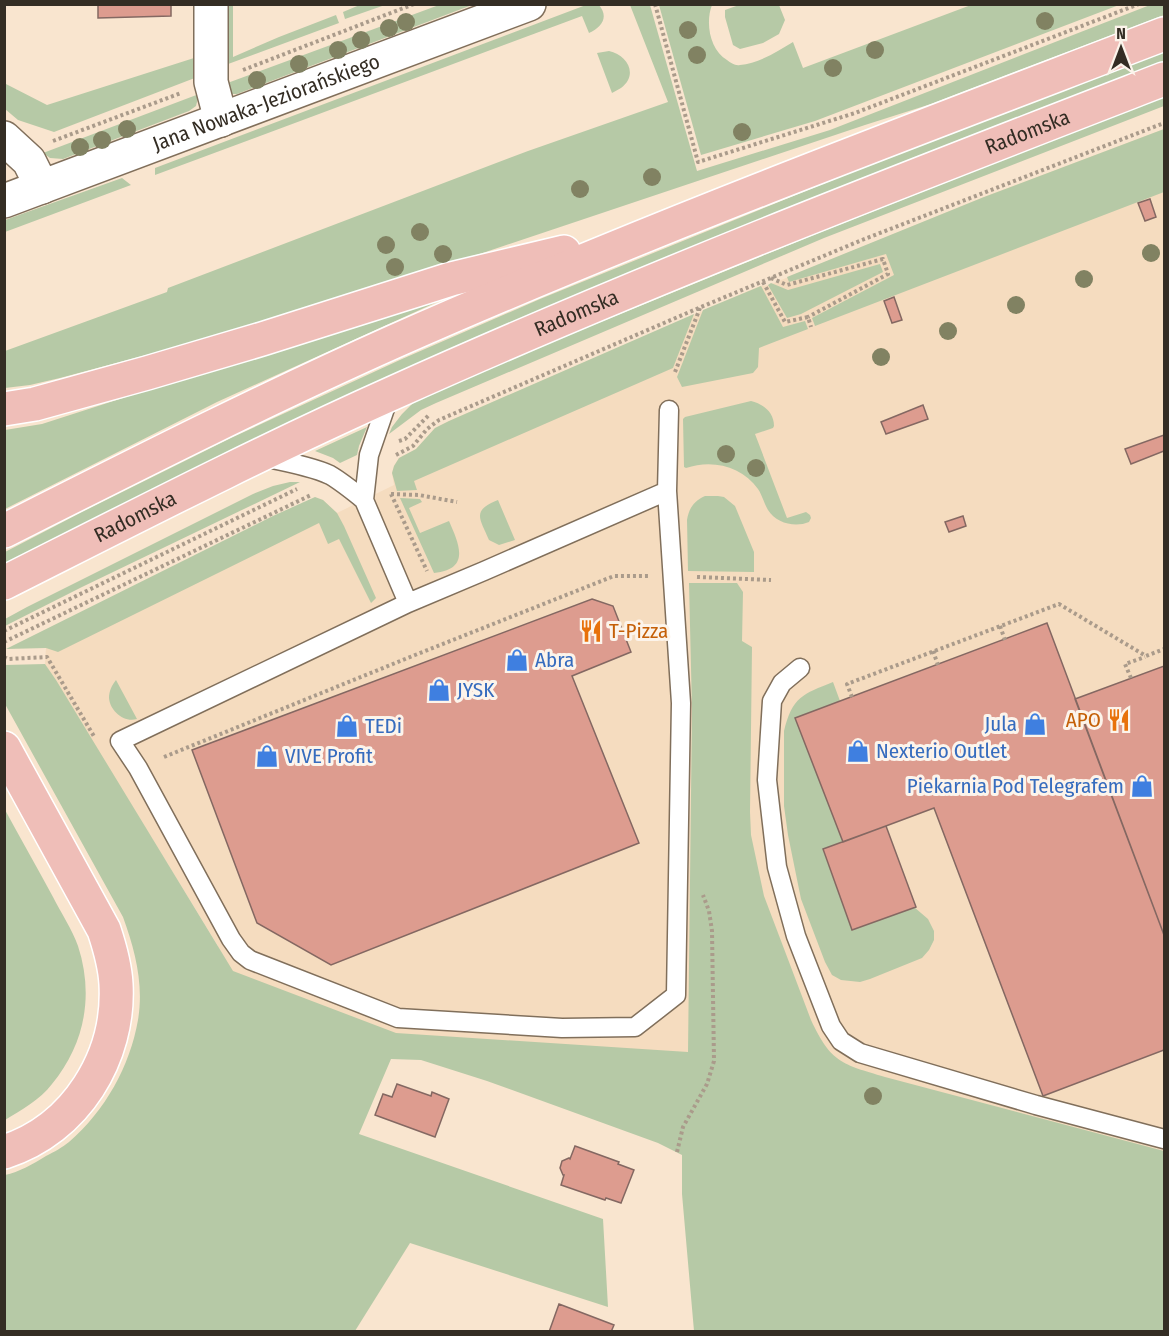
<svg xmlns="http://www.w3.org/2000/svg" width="1169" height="1336" viewBox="0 0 1169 1336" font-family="'Fira Sans Condensed',sans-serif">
<rect width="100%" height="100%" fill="#f9e5cf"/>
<path fill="#f5dcbf" d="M1164,129V1212L390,1044L221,982L218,946L45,664L46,648L273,516L315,498L323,500L337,513L394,485L392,473L394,466L399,458L416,449L435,428L449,421L760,286L769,285L984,197Z"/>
<path fill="#b6c9a6" d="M362,4H385V5L345,19L343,12Z
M221,5H233V57L279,37L336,15L339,23L220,67Z
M439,5H472L237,94H231L222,85Z
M586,5H599C609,17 602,27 589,33L582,16L155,175V168Z
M630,5H650L697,171L830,130L1150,5H1164V15L931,104L865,125L426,272L225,334L60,378L30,385L5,388V351L167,292L168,288L528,151L668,102Z
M659,5H712C705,23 710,50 727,60C731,63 735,66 740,65C758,64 778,51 793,42L803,68L971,5H1119L815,121L701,155Z
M739,5H779L785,20L779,34L763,43L740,49L733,45L725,17V10Z
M194,39H200V76L54,132L18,120L5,109L4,83L47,105L194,58Z
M609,51C627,55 639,74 621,88C618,90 615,91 612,93L597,53Z
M1164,51V62L956,143L543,309L405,370L236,448L85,523L5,566V552L82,512L233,437L402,359L540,299L951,132Z
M199,94L196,106L189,111L63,159L50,158L43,153Z
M1164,96V106L824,238L436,403L421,410L389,434L392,427L402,414L414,402L500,363L816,234Z
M1164,129V192L815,326L812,318L894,275L886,254L789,282L787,277L984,197Z
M122,178L131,185L5,232V220Z
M880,264L883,272L801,314L787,318L768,285L771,283L788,290Z
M761,286L783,327L805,321L808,329L759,348L758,367L753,373L682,387L677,377L703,310Z
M446,298L217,402L5,509V430L42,424L213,369Z
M694,314L673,368L414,481L417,490L397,491L392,473L394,466L399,458L416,449L435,428L449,421Z
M751,401C763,404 774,412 774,426L773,428L755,434L787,518L806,512L810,515L811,518L809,522C795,528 776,523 768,510C764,503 762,495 758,489C742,466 712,459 686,468L684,467L683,419L685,417Z
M367,427L359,446L357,455L340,463L333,458L315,451Z
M290,482H300L82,587L5,626V619L27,607L253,494L273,486Z
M705,496H718L724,497L735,506L754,552V572L688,571L687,520C689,508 694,501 705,496Z
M315,497L323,500L337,513L344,526L376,598L371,603L339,539L328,544L319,523L58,652L46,648L6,649L273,516Z
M400,498L420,499L422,502L409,508L420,533L449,521C459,544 471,569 434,573Z
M498,500L515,540L499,545L489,540C480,518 471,511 498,500Z
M689,583H737L743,592L742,641L752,647L750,812L751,835L764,896L811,1020C831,1063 842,1064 885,1077L1164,1151V1331H694L682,1194V1155L658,1143L487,1081L421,1060L391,1059L359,1134L603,1219L608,1307L410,1243L355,1331H5V1175C19,1172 33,1164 46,1156C54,1152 63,1147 69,1142C105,1111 130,1066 138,1020C144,984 135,950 123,917L5,704V665L45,664L56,680L233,971L396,1033L688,1052L692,710Z
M116,680L137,719C124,723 110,711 109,698C109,691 112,685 116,680Z
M833,682L840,701L795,718L843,842L823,850L852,930L914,907L928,919L934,931V940L929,950L922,958L870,979L860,982L841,980L832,975L825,962L801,899L788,835L784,806V731C792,697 803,694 833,682Z
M4,808C20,838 37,867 53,897C61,913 72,929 78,946C94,995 85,1044 52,1084C40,1100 21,1110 5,1120Z"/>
<path fill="#dd9c8f" stroke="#846862" stroke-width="1.5" d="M98,4H171V16L98,18Z
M1150,199L1156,217L1145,221L1138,203Z
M894,297L902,320L892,323L884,301Z
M923,405L928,419L886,434L881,422Z
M1164,435V451L1131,464L1125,449Z
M963,516L966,526L949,532L945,522Z
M592,599L613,606L631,652L572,676L639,843L331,965L257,923L192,750Z
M1047,623L1164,935V1050L1043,1096L934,808L843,842L795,718Z
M1164,666V935L1075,699Z
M886,826L916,907L852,930L823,849Z
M397,1084L431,1096L432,1092L449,1099L435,1137L375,1115L383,1094L392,1097Z
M575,1146L619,1162L618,1164L634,1170L621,1203L606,1198L605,1200L561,1185L564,1175H563L560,1168L562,1161L569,1158L570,1159Z
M559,1304L614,1325L611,1332H549Z"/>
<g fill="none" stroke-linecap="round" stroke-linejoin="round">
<g stroke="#806f5b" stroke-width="21">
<path id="service" d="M390,394L369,455L364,500L408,603
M262,457C282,461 311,466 330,475C342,482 353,491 364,500
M667,491L484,571L408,603L120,741L138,768L231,939L241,953L250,960L398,1018L562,1028L635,1027L676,995L681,703L667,491L669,410
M800,668L782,683L772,701L767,780L777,867L796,936L831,1026L841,1041L860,1053L1036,1105L1164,1139"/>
</g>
<g stroke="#806f5b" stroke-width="36">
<path id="minor" d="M211,4V82L221,120
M4,138L29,161L42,187"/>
</g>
<g stroke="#806f5b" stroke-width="36">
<g id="tertiary">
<path id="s1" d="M4,201L529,4"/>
</g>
</g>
<g stroke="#fff" stroke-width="36">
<g id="primary">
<path d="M4,409L35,404L147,373L262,339L451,279L564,252"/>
<path d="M4,531C133,466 261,401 393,342C646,230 906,133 1164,34"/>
<path id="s2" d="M4,583C133,518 261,452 393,393C646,279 906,179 1164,79"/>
<path d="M4,748L104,930C110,948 115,965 116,984C120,1057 76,1129 4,1152"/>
</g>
</g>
<path stroke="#aa9b8b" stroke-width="4" stroke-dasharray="3 3" stroke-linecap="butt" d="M655,4L698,162L855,113L1139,4
M243,70L414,4
M53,141L181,93
M771,278L787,285L883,259L888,274L808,317
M763,282L785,322L808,317L811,327
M675,372L700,308
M399,441L405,439L429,415
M396,455L413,446L427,429L439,420L701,307L862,240L1164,123
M391,494L427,571
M391,494L419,495L457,502
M697,577L771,580
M1000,626L1005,640
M4,631L297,489
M4,642L311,495
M933,651L938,665
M4,657L8,659L47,657L95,738
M1131,678L1125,664L1145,657
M852,697L847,684L1059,604L1146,656L1164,649
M164,757L415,655L614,576H650
M677,1152L683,1127L707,1084L714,1061L712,931L709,911L703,895"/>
<use href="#service" stroke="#fff" stroke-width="18"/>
<use href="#minor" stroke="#fff" stroke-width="33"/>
<use href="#tertiary" stroke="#fff" stroke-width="33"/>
<use href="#primary" stroke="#efbeb8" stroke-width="33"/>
</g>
<g fill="#818262">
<circle cx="1045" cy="21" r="9"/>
<circle cx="406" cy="22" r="9"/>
<circle cx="389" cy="28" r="9"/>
<circle cx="688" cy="30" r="9"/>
<circle cx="361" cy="40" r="9"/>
<circle cx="338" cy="50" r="9"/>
<circle cx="875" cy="50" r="9"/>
<circle cx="697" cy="55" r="9"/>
<circle cx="299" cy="64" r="9"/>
<circle cx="833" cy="68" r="9"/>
<circle cx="257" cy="80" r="9"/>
<circle cx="127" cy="129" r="9"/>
<circle cx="742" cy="132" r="9"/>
<circle cx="102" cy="140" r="9"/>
<circle cx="80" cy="147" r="9"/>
<circle cx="652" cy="177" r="9"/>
<circle cx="580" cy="189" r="9"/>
<circle cx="420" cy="232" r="9"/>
<circle cx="386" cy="245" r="9"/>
<circle cx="1151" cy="253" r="9"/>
<circle cx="443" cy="254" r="9"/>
<circle cx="395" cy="267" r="9"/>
<circle cx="1084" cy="279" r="9"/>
<circle cx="1016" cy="305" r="9"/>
<circle cx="948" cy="331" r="9"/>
<circle cx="881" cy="357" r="9"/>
<circle cx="726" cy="454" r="9"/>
<circle cx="756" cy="468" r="9"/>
<circle cx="873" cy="1096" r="9"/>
</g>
<defs>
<g id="restaurant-bare" transform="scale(1.8)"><path d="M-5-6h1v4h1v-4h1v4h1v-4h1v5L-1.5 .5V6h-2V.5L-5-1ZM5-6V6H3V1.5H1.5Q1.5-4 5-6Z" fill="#e8710a" stroke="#fcf4eb" stroke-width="2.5" paint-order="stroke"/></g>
<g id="shop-bare" transform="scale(1.8)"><path d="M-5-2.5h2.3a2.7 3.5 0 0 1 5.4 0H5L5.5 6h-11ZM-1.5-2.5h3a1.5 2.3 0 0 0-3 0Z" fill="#3f7fe0" stroke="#fcf4eb" stroke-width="2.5" paint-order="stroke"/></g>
</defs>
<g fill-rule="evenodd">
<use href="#restaurant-bare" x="591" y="631"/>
<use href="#shop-bare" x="517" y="660"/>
<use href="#shop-bare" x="439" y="690"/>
<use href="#restaurant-bare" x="1119" y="720"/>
<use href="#shop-bare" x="1035" y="724"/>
<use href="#shop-bare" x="347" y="726"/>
<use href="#shop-bare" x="858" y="751"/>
<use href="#shop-bare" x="267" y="756"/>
<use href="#shop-bare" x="1142" y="786"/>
</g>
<g text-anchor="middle" stroke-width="6" stroke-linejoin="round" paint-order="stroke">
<g font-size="21" fill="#342d24" stroke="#fcf4eb">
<text dy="7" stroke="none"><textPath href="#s1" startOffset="280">Jana Nowaka-Jeziorańskiego</textPath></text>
<text dy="7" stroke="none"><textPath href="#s2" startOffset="1119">Radomska</textPath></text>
<text dy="7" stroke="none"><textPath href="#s2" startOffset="633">Radomska</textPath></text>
<text dy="7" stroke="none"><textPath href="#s2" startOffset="147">Radomska</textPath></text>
</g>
<g font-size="21" fill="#c56008" stroke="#fcf4eb" text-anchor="start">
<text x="609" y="638">T-Pizza</text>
<text x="1101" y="727" text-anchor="end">APO</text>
</g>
<g font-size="21" fill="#366cbe" stroke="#fcf4eb" text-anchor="start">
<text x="535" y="667">Abra</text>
<text x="457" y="697">JYSK</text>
<text x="1017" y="731" text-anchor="end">Jula</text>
<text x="365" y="733">TEDi</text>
<text x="876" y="758">Nexterio Outlet</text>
<text x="285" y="763">VIVE Profit</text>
<text x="1124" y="793" text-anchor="end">Piekarnia Pod Telegrafem</text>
</g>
</g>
<rect width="1169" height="1336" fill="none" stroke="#342d24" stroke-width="12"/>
<g transform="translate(1121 48)" stroke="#fcf4eb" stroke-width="4.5" paint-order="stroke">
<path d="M0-4.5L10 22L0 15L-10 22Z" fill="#342d24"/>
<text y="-9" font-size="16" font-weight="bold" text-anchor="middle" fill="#342d24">N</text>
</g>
</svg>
